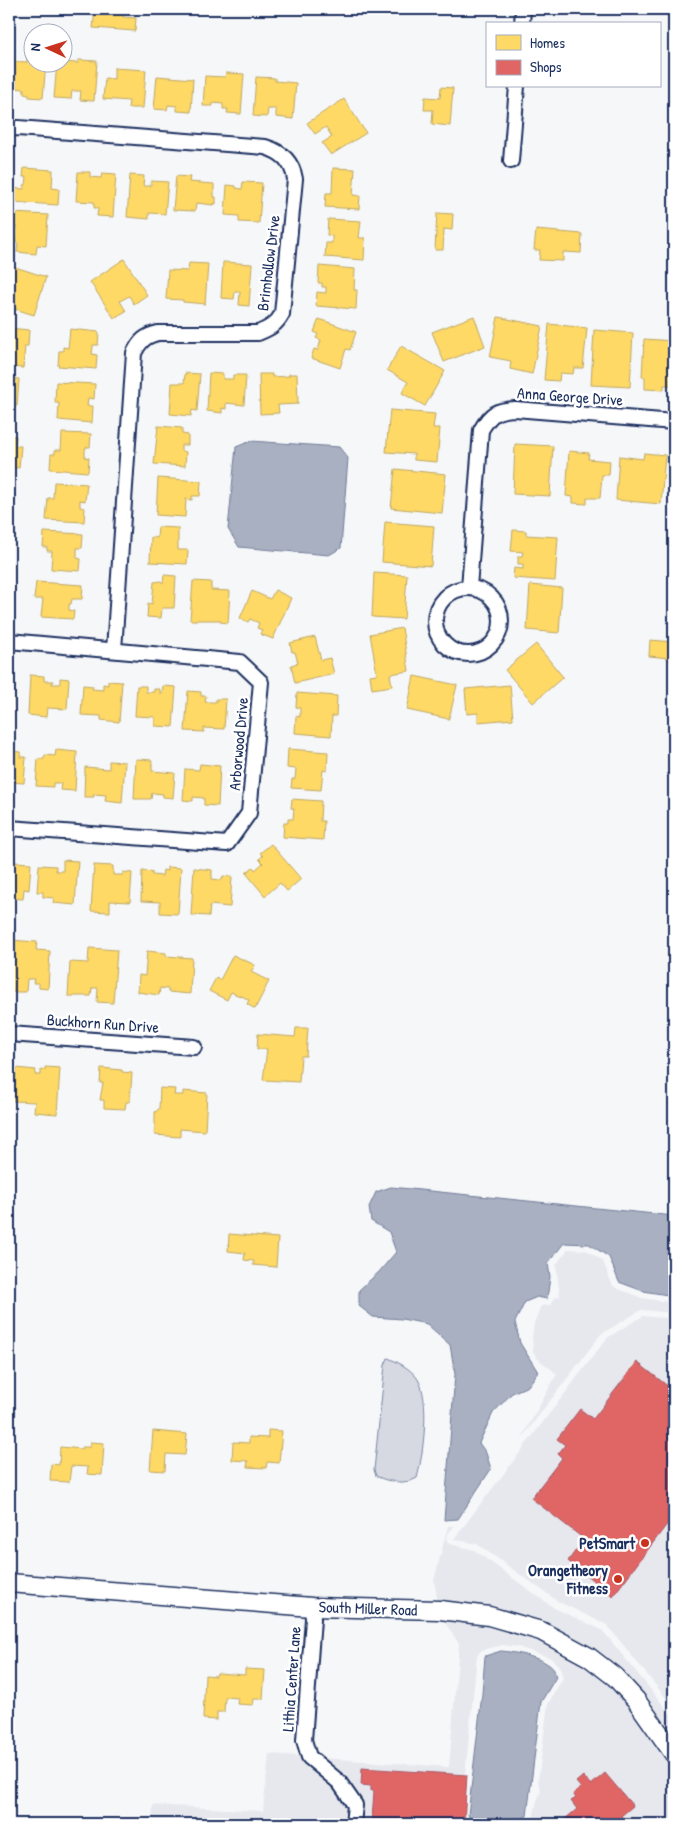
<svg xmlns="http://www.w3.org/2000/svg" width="683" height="1833" viewBox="0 0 683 1833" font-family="'Patrick Hand',sans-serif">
<rect width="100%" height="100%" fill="#f6f7f9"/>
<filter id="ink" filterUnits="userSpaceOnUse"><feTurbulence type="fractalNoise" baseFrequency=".02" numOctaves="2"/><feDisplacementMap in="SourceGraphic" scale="10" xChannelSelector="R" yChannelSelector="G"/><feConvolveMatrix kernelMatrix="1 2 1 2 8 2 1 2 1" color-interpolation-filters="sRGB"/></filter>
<g filter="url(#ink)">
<path fill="#e6e8ee" d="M568,1249L586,1250L603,1261L612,1284L616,1288L642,1298L674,1303V1313L641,1310L601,1334L521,1439L557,1374L537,1358L533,1351L532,1338L534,1323L541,1306L550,1305L555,1298L560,1296L556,1265Z
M643,1316L674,1319V1708L607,1625L559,1602L477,1544L454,1539L607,1338Z
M448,1526H454L446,1537L447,1541L450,1544L474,1550L554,1608L602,1630L674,1718V1740L594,1651L438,1602L434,1580Z
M442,1618L488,1624L537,1638L585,1663L609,1683L629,1704L674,1768V1824H525L533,1819L536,1804L541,1790L538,1781L548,1704L563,1678L560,1667L551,1658L518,1647L502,1645L482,1650L477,1655L461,1816L466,1824H362V1801L346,1778L322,1758L449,1767L459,1644Z
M269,1754L300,1756L304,1763L332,1787L346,1807L345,1824H152L153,1805L263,1811Z"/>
<path fill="#d6d9e2" stroke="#7884a0" d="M388,1358C398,1362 411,1369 417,1378C431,1397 423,1456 417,1478C405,1485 388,1482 376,1476L374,1470L385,1365Z"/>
<path fill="#a9b0c1" stroke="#707c99" d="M251,441L339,447L348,458L341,548L329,555L239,547L228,529L236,447Z
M391,1187L674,1216V1296L643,1291L619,1282L609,1257L589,1244L564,1243L548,1263L550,1277L547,1299L537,1297L525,1302L515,1322L520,1343L538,1372L528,1386L512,1393L493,1413L479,1443L486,1453L491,1469L458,1519L444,1520L455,1374L450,1345L427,1324L402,1319L373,1317L359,1306V1290L379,1272L396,1252L389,1232L371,1221L369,1207L376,1192Z
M501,1651C514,1652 547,1658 554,1670C555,1672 555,1675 556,1677L541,1702L527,1816L508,1824H474L468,1815L482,1694L485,1656Z"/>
<path fill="#ffd966" stroke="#bba664" d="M95,9H124L123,17L136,18L135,31L93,28Z
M27,57L32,58V62H46L43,98L29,97V95L24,94V89L14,88V91H9V61L27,62Z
M78,60L97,61L94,101L80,100L81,91H72L71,99L54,98L57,62L78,63Z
M114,68L146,70L143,108H128L129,101L103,99L105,78L114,79Z
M226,73L244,74L241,114L227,113L228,109H223V104L213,103V106H203L205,76L225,77Z
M157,76L193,79L191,112L177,111V106L168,105L167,110L154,109Z
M256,77L275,78V81L296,83L293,119L276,117V109H268L267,117L253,116Z
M441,87L453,88L450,126L432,124L433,110H424L425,97L440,98Z
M344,99L366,133L331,155L322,143L332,137L326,127L315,134L307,123Z
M24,168L53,170L52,188L59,189L58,205L11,202L12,188L24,189V185H26L27,177H23Z
M333,168L355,169L353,195L360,196L359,209L325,207L326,193H332Z
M78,172H90V177L101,178L102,173L116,174L113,217L97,216L98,208H94V202L76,201Z
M130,175L144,176L143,186H151V181L168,182L165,214L149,213V219L127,217Z
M176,176L190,177L189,182L214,184V197H216V204L213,203V205L196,203L195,211L173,210Z
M243,182L262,183L259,223L239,222V216L225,215L227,185L236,186V188L242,189Z
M13,213L48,215L46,246L37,245L36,254L17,252L18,243L15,242L17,227H12Z
M437,213L453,214L452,230L444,229L443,250H435Z
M328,219L361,221L359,238H365L364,260L325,257L326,243H332V236L327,235Z
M536,230L582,234L581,253L563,252V261L539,260L540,250H534Z
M124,259L147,295L134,304L129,296L120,301L126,311L114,318L90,282Z
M223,262L252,264L249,306L239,305L240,292H235L234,299L221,298Z
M189,263L208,264L205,304L183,302V300L166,299L168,270L188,271Z
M9,265L46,277L34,315L9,307Z
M319,266L355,269L354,290H357L356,309L316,306L317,292L326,293V287H322V283H318Z
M474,316L485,346L444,362L432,332Z
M498,317L542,326L532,374L510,369L511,361L490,357Z
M319,319L356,332L350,350L346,349L340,368L311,358L314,349L318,350L321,340L316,338L318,334L314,332Z
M549,324L587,328L583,368H574L573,374L560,373L559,381L544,380Z
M9,328L29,330L28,346H25L23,368L9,367Z
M70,329L99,332L98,345H93V347L92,354L97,355L96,369L58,366L59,351H63V347L68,348Z
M594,330L633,333L630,387L591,385Z
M644,339L674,341V385H664V390L645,389V377H642Z
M401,346L445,371L425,406L402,393L408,382L387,370Z
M185,373L200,374L197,411L192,410L191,416L170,414L172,383H184Z
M209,373L223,374V379H233V375H246L244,405L226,403V409L222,408V413L207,411Z
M259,374H272V377L289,376V374H297L298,404L278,405L279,413L260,414Z
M9,378L19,379L17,406L10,405V417Z
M56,382L95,384L94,399L88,398L87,406H93L92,423L58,420L59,403H55Z
M390,410L435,414L433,428H440L437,462L414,460V454L386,452Z
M158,426L182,428V434L188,435V445H181V451L186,452L185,466L154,464Z
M9,428L12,429L11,436H16L15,446H21L19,468L9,467Z
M62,433L91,434L90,447H86L85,450V457L89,458L88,472L50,469L51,454H55V450H61Z
M515,444L553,446L550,496L513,494Z
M569,451L589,453L588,459L610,461L609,475H602L600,498H587V504L573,503V497L566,496Z
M644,453L665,455L661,504L616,500L619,456L643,459Z
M395,469L446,474L442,513L391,508Z
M9,477V494H15L13,516H9Z
M158,478L201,481L200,496H192V500L186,499L185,517L156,515Z
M54,482L87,484L85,501L80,500V507L85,508L84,522L46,520L48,498H53Z
M385,522L434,526L431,566L382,562Z
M158,527L178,528V550H188L187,564L150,562L151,537L157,538Z
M513,530L526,531V535L558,537L555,581L513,578L514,568L523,569V564H518V556H522L523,552L511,551Z
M9,531H12L11,546H9Z
M44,532L83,534L82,548H77V558L81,559L80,571L51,569L52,551H47V547H43Z
M374,573L407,575L404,619L372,617Z
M164,575L176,576L174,608H162L161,618L147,617L148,603L152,604L154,582L161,581L163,583Z
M193,581L211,582V590L230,591L228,623L220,622V620H190Z
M36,582L83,585L82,599H72L71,604H69V610L74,611L73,619L41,617L43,599H34Z
M530,585L562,588L559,633L527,630Z
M275,590L291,598L273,639L260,634L262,630L257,628L259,623L250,619L248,622L240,618L252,591L270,599Z
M402,628L409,671L390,674L392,686L372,689L370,675L377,674L370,634Z
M315,637L321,660L330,658L334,674L295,683L291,665L298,663L295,652H292L290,643Z
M650,640L674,642V661L669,660V658L649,656Z
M536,644L563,677L533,703L505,670Z
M30,675L44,676V681H53L52,684H60V678L69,679L67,709L47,708L46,717L28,715Z
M414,676L457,685L449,719L407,710Z
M9,678H14L12,709H9Z
M108,681L122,682L119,722L101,720V716L81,715L83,685L93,686L92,689L103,690V684L108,685Z
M510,685L513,719L478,722V713L467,714L465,689Z
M137,686H146V692H154V689H160V693H162L163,686L176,687L173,727L155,726V717L135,716Z
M188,691L201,692V696H206L205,702H216V699H226L224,729L204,728V732L185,731Z
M297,693L337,696L336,716H332L331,736L295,733L296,716L300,717V708L296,707Z
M9,746H11L10,751L21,752L20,757H26L24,783L9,782Z
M288,749L328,752L327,771L323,770L321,790L291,788L292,779H295L296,769L287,768Z
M56,750L77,752L75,791L60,790L61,783H53V787L36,786L38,759H44L45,755L55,756Z
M136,759L152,760V771L175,773L173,798L163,797V794L152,793L151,799H134Z
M109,761L125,762L122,803L105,801L106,795L94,794V797H84L85,767L109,769Z
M200,764L220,766L218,806L204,805V798L193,797V801L183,800L185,769L199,770Z
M292,799L321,801L320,821H324L323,840L283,837L284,823H288V819H293L294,809L291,808Z
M271,844L301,879L287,891L280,883L265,896L246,873L253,867L255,870L263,863L259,859L263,856L260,853Z
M63,860L78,861L75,905L53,903L54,898L43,897V892H37L39,865L56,866V871H63Z
M15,862L31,863L29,890L24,889L23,899L9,898V866H14Z
M94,865L113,866V875H123V872L132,873L130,902L110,901V912L91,911Z
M167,867L181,868L178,914L160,913V902L141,901L142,871L152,872V875L162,876L163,870L167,871Z
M194,868L212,870V879L222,880L223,876L232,877L230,907L210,905L209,916L191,915Z
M9,940L37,942L36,950L50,951L48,989L39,988V983H33L34,979H27L26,992H9Z
M89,948L117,950L113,1003L97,1002L98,988H92L91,996H68L70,962L88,963Z
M147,951L166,953V956L192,958L190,994L168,992V989L160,988L159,995L138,992L139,975L145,976Z
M233,955L255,965L251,972L269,981L255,1009L247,1004L249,1000L242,996V997L231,992L227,1000L209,991L216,978L220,980Z
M296,1028H308L306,1056H301L299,1082L263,1080L267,1049H257L258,1034L295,1037Z
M45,1067L60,1068L57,1114L34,1112L35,1102L13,1101L16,1068L36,1070L35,1075H41V1070H45Z
M101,1068L122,1070V1072L132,1073L130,1102H126L125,1109L104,1108V1100H100L103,1083H100Z
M160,1088L175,1089L174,1095H183V1091L207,1093L205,1131L180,1129V1137L155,1135L154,1133L155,1129V1112L159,1109Z
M229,1234L278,1238L276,1267L253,1265L254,1261L244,1260L245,1253L228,1251Z
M268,1430L282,1431L279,1463L267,1462L266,1468L247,1467L248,1461L232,1460L233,1442L249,1443V1437L268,1438Z
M153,1431L187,1434L185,1455L166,1454L165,1471L150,1470Z
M90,1442L104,1443L102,1475L87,1474L88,1467L71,1466L69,1482L50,1481L51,1464L59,1465L60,1447L82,1449V1447H90Z
M9,1446H12L10,1474H9Z
M245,1669L265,1670L263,1699H254L253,1705L237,1704L238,1698L225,1697L224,1712H217V1720L203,1719L205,1675L216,1676L217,1673L245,1675Z"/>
<path fill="#e06666" stroke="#a55664" d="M637,1362L674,1391V1515L613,1596L568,1561L584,1539L531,1498L562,1458L558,1454L565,1445L557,1439L580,1409L593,1419Z
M362,1768L467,1775L464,1824H410V1821L372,1819L374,1791H371V1786L361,1785Z
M605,1773L633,1806L621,1816L627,1824H559L577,1809L571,1801L576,1798L573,1794L581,1788L576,1782L583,1776L591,1785Z"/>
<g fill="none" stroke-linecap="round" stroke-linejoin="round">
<g stroke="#1b2f5e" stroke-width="18">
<path id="minor" d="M522,24L523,9
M9,129L18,128L265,147C282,152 292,161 295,179L282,314C276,325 270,328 258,333H158C145,336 140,341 134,353L114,650
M511,161L517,86
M435 621a33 33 0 1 1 66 0a33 33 0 1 1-66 0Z
M469,588L481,430C491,413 496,410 515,409L674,422
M9,641L240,662L261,682L249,813L227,844L9,828
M9,1034L194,1047
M312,1607L313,1619L304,1740L309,1757L339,1782L355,1805L353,1824"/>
</g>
<g stroke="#1b2f5e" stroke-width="21">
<path id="tertiary" d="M9,1583L312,1607L440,1610L489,1616L541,1631L589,1657L615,1677L636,1700L674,1754"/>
</g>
<use href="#minor" stroke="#fff" stroke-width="14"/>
<use href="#tertiary" stroke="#fff" stroke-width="18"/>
</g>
</g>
<g fill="#c8321e" stroke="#fff" stroke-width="2">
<circle cx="645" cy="1543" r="5"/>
<circle cx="618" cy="1579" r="5"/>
</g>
<g text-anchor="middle" stroke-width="5" stroke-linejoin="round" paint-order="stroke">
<g font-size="16" fill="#1b2f5e" stroke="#fff">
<text transform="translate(268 263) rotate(-83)" y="6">Brimhollow Drive</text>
<text transform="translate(570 396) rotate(4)" y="6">Anna George Drive</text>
<text transform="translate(238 744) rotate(-85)" y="6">Arborwood Drive</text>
<text transform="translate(103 1023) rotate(4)" y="6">Buckhorn Run Drive</text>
<text transform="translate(368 1608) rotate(2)" y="6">South Miller Road</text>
<text transform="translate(291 1679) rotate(-86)" y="6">Lithia Center Lane</text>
</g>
<g font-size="16" font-weight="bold" fill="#1b2f5e" stroke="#fff" text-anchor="end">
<text x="635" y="1549">PetSmart</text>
<text x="608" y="1576">Orangetheory<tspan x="608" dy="18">Fitness</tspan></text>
</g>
</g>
<rect width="683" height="1833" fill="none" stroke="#fff" stroke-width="30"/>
<rect x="15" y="15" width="653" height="1803" fill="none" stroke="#1b2f5e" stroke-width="2" filter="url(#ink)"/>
<rect x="486" y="22" width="175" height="65" fill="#ffffff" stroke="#a4acbf"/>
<rect x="496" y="35" width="25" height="15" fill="#ffd966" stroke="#a4acbf"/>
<text x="530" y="48" font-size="15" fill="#1b2f5e">Homes</text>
<rect x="496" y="60" width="25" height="15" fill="#e06666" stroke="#a4acbf"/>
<text x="530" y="72" font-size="15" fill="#1b2f5e">Shops</text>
<g transform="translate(48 48) rotate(274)"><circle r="24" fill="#ffffff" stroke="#a4acbf"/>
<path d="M0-4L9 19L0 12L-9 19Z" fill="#c8321e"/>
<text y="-8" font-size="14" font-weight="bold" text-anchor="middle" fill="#1b2f5e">N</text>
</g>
</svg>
